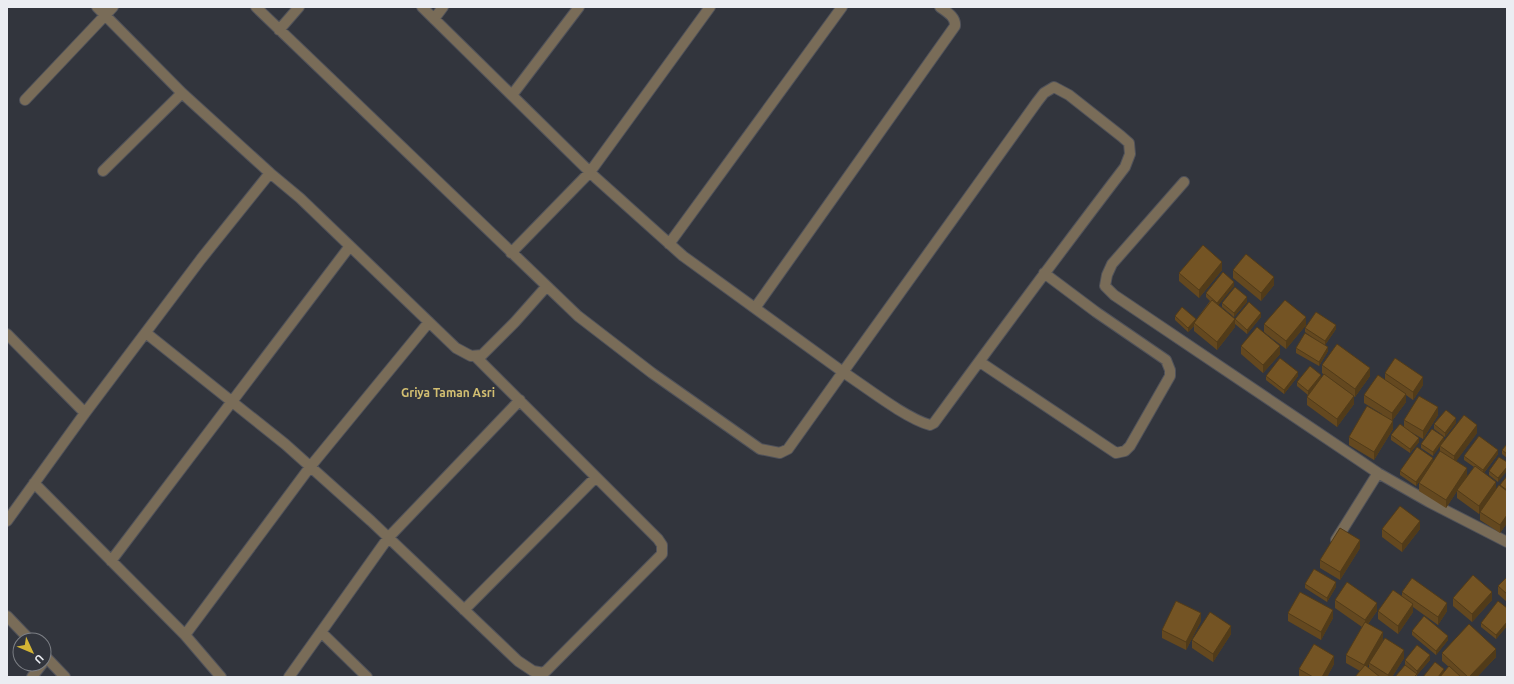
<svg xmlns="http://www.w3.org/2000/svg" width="1514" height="684" viewBox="0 0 1514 684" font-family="Ubuntu,sans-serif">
<rect width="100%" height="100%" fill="#32353d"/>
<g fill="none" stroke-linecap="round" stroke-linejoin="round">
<g stroke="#50525a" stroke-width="12">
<path id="minor" d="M97,7L182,93L270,173
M256,7L578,316L652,373L760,449L780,453L788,449L843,372L683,256L596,178L422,7
M434,19L443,7
M279,30L299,7
M1054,87L1069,95L1121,136L1129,143L1130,154L1125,167C1060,252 997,337 934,423L930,425C905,418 866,387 843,372L1037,102L1044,93Z
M512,95L579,7
M25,100L113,7
M103,171L182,93
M1184,182L1112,264L1107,275L1105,286L1114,295L1378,473L1429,502L1507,542
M669,244L842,7
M511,253L590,172L710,7
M755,308L955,26C956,17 947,12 940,7
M146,333L285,444L371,521L518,661L533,671L544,673L662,554V545L658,539L475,356
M7,334L85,413
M980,362L1116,453L1125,451L1130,446L1170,376V370L1166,360L1096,312L1044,273
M34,483L185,635L310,467L429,322
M7,521L85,413L201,259L270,173L300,198L456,348L471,356L482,355L515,322L546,287
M1336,540L1378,473
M111,561L350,246
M464,610L596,477
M7,616L30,640
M321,632L367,677
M185,635L221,677
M44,655L65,677
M32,677L42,664
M289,677L388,538L520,400"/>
</g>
<use href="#minor" stroke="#796c58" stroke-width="10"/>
</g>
<path fill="#64481f" d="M1222,270L1199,298L1179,281V273Z
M1233,270L1274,285L1261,301L1233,278Z
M1234,286L1218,305L1235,319L1261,317L1247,334L1235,324V327L1217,350L1194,331V326L1188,332L1175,320V316L1196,320L1210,301L1206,297V293Z
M1247,302L1234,317L1222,307V303Z
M1264,324L1306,325L1286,349L1264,332Z
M1305,328L1336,329L1325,345L1328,351L1319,366L1296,353V348L1320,343L1305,332Z
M1241,346L1280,354L1263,373L1241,354Z
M1322,365L1370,376L1355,397L1322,373Z
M1385,373L1423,385L1413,400L1406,395V402L1392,421L1393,429L1374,460L1349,445V437L1382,414L1364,403V395L1385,380Z
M1266,376H1298L1284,394L1266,380Z
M1321,378L1354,404L1337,427L1307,405V397L1308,395L1297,386V382Z
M1438,415L1423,439L1411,432L1419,442L1410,453L1391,440V435L1404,427V420Z
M1456,423L1445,437L1434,429V424Z
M1477,433L1456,461L1467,476L1463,483L1474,467L1464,460V456L1498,454L1484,473L1496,489L1500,486V485L1507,476V531V523L1500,533L1480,520V512L1483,508L1479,514L1457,498V491L1446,508L1419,491V483L1433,463L1416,486L1400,475V471L1433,462L1440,451V446Z
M1444,437L1433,456L1421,448V444Z
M1507,444V458L1502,454V450Z
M1499,457L1498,482L1489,475V471Z
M1382,529H1420L1402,552L1382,537Z
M1360,548L1340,580L1320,568V560Z
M1507,577V602L1498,594V586Z
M1305,584L1336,587L1327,602L1305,588Z
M1402,592L1447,611L1438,625L1413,607V612L1398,634L1378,619V611L1402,597Z
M1453,598L1492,600L1472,622L1453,606Z
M1335,600L1377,611L1368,624L1383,640L1367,667L1369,668V663L1404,658L1392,677H1355L1360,671L1346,663V655L1362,627L1335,608Z
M1507,608V626L1496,639L1481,627V623Z
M1288,613L1333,618L1321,640L1288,621Z
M1201,621L1186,650L1162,638V630Z
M1412,631L1448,640L1436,655L1412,635Z
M1231,634L1213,662L1192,648V640Z
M1442,653L1496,657L1477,677H1423L1444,672L1449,667L1442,661Z
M1405,660H1430L1417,675V677L1405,665Z
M1334,664L1327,677H1299V669Z"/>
<path fill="#513b19" d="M1222,262V270L1199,298V290Z
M1274,277V285L1261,301V293Z
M1234,282V286L1217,307V303Z
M1247,297V302L1234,317V313Z
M1261,313V317L1247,334V330Z
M1306,317V325L1286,349V341Z
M1196,319V323H1194V326L1188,332V328Z
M1235,319V327L1217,350V342Z
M1336,325V329L1325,345V341Z
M1280,346V354L1263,373V365Z
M1328,347V351L1319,366V362Z
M1370,368V376L1355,397V389Z
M1298,372V376L1284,394V390Z
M1321,375V379L1308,395V391Z
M1423,377V385L1413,400V392Z
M1406,394V402L1392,421V413Z
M1354,396V404L1337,427V419Z
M1438,407V415L1423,439V431Z
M1456,418V423L1445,437V433Z
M1393,421V429L1374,460V452Z
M1477,425V433L1454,464V456Z
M1444,437V441L1433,456V452Z
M1419,438V442L1410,453V449Z
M1498,450V454L1483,474V470Z
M1433,458V462L1416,486V482Z
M1507,467V471L1498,482V478Z
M1467,468V476L1446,508V500Z
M1496,482V490L1479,514V506Z
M1507,515V523L1500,533V525Z
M1420,521V529L1402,552V544Z
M1360,540V548L1340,580V572Z
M1336,582V587L1327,602V598Z
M1492,592V600L1472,622V614Z
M1377,603V611L1365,628V620Z
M1447,603V611L1438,625V617Z
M1413,604V612L1398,634V626Z
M1333,610V618L1321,640V632Z
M1201,613V621L1186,650V642Z
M1507,622V626L1496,639V635Z
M1231,626V634L1213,662V654Z
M1383,632V640L1364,673V665Z
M1448,636V640L1436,655V651Z
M1496,649V657L1477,677H1469Z
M1404,650V658L1392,677H1388V675Z
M1430,655V660L1417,675V671Z
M1334,656V664L1327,677H1322Z
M1444,669V673L1441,677H1438Z"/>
<path fill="#745424" stroke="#513b19" d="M1203,245L1222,262L1199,290L1179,273Z
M1246,254L1274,277L1261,293L1233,270Z
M1223,272L1234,282L1217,303L1206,293Z
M1235,287L1247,297L1234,313L1222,303Z
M1212,300L1235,319L1217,342L1194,323Z
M1285,300L1306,317L1286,341L1264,324Z
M1249,302L1261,313L1247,330L1235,319Z
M1182,307L1196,319L1188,328L1175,316Z
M1316,312L1336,325L1325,341L1305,328Z
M1257,327L1280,346L1263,365L1241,346Z
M1305,333L1328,347L1319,362L1296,348Z
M1337,344L1370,368L1355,389L1322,365Z
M1280,358L1298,372L1284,390L1266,376Z
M1395,358L1423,377L1413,392L1385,373Z
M1310,366L1321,375L1308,391L1297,382Z
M1324,374L1354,396L1337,419L1307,397Z
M1378,375L1406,394L1392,413L1364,395Z
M1419,396L1438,407L1423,431L1404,420Z
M1367,406L1393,421L1374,452L1349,437Z
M1446,410L1456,418L1445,433L1434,424Z
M1464,415L1477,425L1454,456L1440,446Z
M1400,424L1419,438L1410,449L1391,435Z
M1432,429L1444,437L1433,452L1421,444Z
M1479,436L1498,450L1483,470L1464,456Z
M1507,444V454L1502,450Z
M1417,447L1433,458L1416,482L1400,471Z
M1440,451L1467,468L1446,500L1419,483Z
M1499,457L1507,462V467L1498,478L1489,471Z
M1475,466L1496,482L1479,506L1457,490Z
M1507,476V490L1500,485Z
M1499,485L1507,491V515L1500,525L1480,512Z
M1400,506L1420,521L1402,544L1382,529Z
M1340,528L1360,540L1340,572L1320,560Z
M1314,569L1336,582L1327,598L1305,584Z
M1473,575L1492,592L1472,614L1453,598Z
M1507,577V594L1498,586Z
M1412,578L1447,603L1438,617L1402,592Z
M1347,582L1377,603L1365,620L1335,600Z
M1393,590L1413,604L1398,626L1378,611Z
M1300,592L1333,610L1321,632L1288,613Z
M1176,601L1201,613L1186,642L1162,630Z
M1498,601L1507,608V622L1496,635L1481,623Z
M1210,612L1231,626L1213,654L1192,640Z
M1424,616L1448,636L1436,651L1412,631Z
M1365,622L1383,632L1364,665L1346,655Z
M1469,624L1496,649L1469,677H1468L1442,653Z
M1385,638L1404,650L1388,675L1369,663Z
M1314,644L1334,656L1322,677H1313L1299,669Z
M1417,645L1430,655L1417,671L1405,660Z
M1435,662L1444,669L1438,677H1423Z
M1365,665L1380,677H1355Z
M1405,665L1417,674L1414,677H1395Z
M1449,666L1461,677H1440Z"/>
<g text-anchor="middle" stroke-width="3.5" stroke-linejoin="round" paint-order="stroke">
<g font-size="12" font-weight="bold" fill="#d2be71" stroke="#32353d">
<text x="448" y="397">Griya Taman Asri</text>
</g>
</g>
<rect width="1514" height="684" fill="none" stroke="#ebedf2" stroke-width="16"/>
<g transform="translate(32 652) rotate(134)"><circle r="19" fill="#32353d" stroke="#7c7f85"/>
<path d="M0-3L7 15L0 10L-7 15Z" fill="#d4b535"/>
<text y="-6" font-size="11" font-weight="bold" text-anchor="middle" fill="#ebedf2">U</text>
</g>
</svg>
